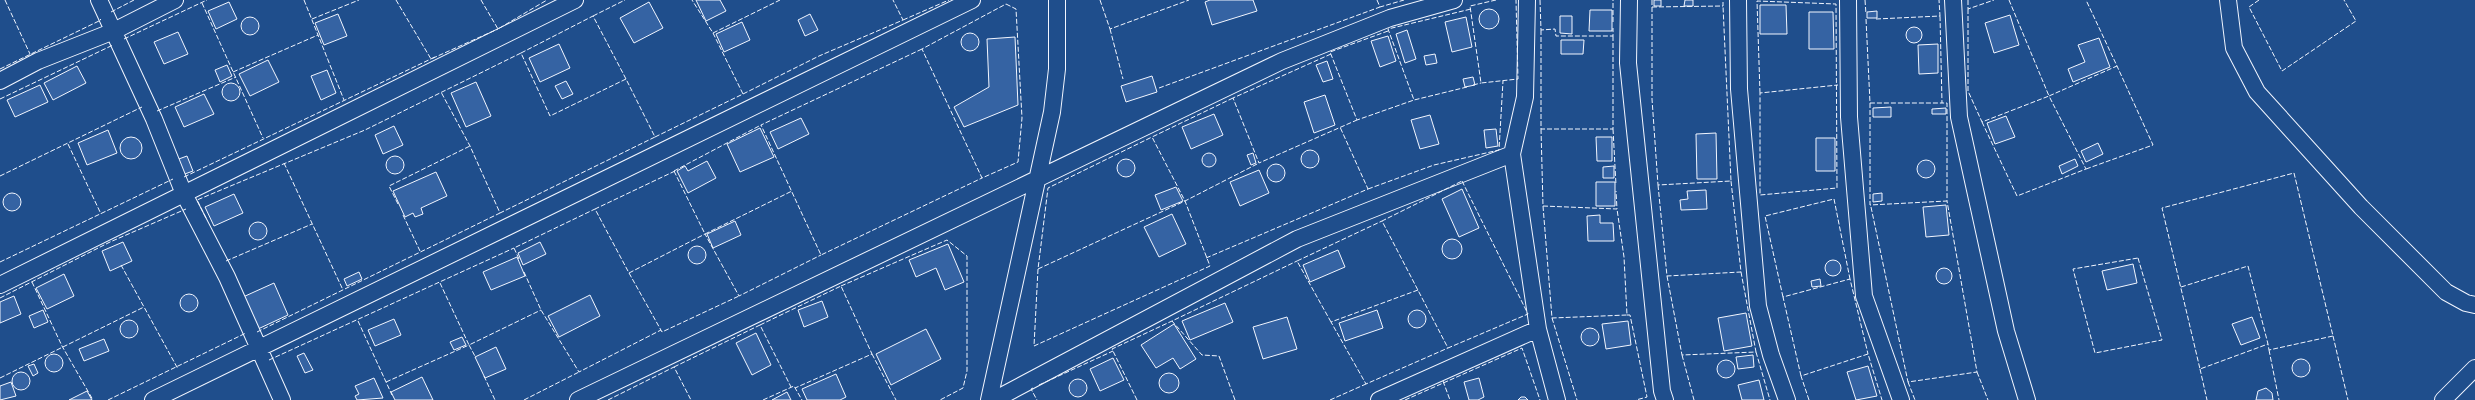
<svg xmlns="http://www.w3.org/2000/svg" width="2475" height="400" viewBox="0 0 2475 400" font-family="Merriweather,serif">
<rect width="100%" height="100%" fill="#1f4e8c"/>
<path fill="#3563a3" stroke="#f2f6ff" d="M696,0H720L726,11L706,21Z
M1210,0H1253L1257,11L1212,25L1205,2Z
M1654,0H1661V6H1654Z
M1685,0H1693V6H1684Z
M229,2L237,19L216,29L208,11Z
M649,2L663,28L634,43L620,18Z
M1760,5H1786L1787,34H1760Z
M1479 19a10 10 0 1 1 20 0a10 10 0 1 1-20 0Z
M1590,10H1612V31H1589Z
M1877,11V18H1867V12Z
M1809,12H1833L1834,49H1809Z
M338,14L347,36L324,45L315,23Z
M810,14L818,30L805,36L798,20Z
M2010,15L2019,45L1994,53L1985,23Z
M1560,16H1572V34L1560,33Z
M1466,17L1472,47L1452,52L1445,22Z
M241 26a9 9 0 1 1 18 0a9 9 0 1 1-18 0Z
M742,22L750,40L724,52L716,34Z
M1906 35a8 8 0 1 1 16 0a8 8 0 1 1-16 0Z
M1407,30L1416,59L1405,63L1396,34Z
M178,32L188,54L164,64L154,42Z
M961 42a9 9 0 1 1 18 0a9 9 0 1 1-18 0Z
M1388,36L1396,61L1380,67L1371,41Z
M1015,37L1018,105L964,127L954,107L989,87L987,39Z
M2099,38L2110,67L2073,82L2068,69L2085,62L2078,45Z
M1561,40H1584L1583,54H1561Z
M559,44L570,68L540,82L529,58Z
M1938,44V73L1919,74L1918,45Z
M1435,54L1437,63L1426,65L1424,56Z
M268,60L279,82L250,96L239,74Z
M1327,61L1333,79L1323,82L1316,65Z
M227,65L232,76L220,82L215,70Z
M77,66L86,83L53,100L44,83Z
M327,70L336,93L321,100L311,76Z
M1152,76L1157,92L1126,102L1121,86Z
M1473,77L1475,85L1465,87L1463,79Z
M566,81L573,94L562,99L555,86Z
M476,82L491,116L466,127L451,93Z
M222 92a9 9 0 1 1 18 0a9 9 0 1 1-18 0Z
M40,85L48,102L15,117L7,100Z
M204,94L214,114L184,127L175,107Z
M1325,95L1335,125L1314,133L1304,102Z
M1891,107V117H1873V108Z
M1946,108V114H1932V109Z
M1214,114L1223,135L1191,149L1182,127Z
M1430,115L1439,144L1420,149L1411,120Z
M2006,116L2015,137L1995,144L1987,123Z
M801,118L809,134L778,149L770,132Z
M394,126L403,145L383,154L375,135Z
M760,128L774,157L740,172L727,144Z
M1496,129L1498,146L1486,148L1484,130Z
M108,130L117,153L87,165L78,143Z
M1716,133L1717,179H1697L1696,134Z
M1596,137H1612V161H1597Z
M120 148a11 11 0 1 1 22 0a11 11 0 1 1-22 0Z
M1816,138H1835V171H1816Z
M2098,143L2103,154L2086,162L2081,151Z
M1301 159a9 9 0 1 1 18 0a9 9 0 1 1-18 0Z
M1202 160a7 7 0 1 1 14 0a7 7 0 1 1-14 0Z
M1253,153L1256,163L1251,165L1247,155Z
M187,156L193,171L182,175L176,160Z
M386 165a9 9 0 1 1 18 0a9 9 0 1 1-18 0Z
M2075,159L2078,166L2062,174L2059,166Z
M1117 168a9 9 0 1 1 18 0a9 9 0 1 1-18 0Z
M1917 169a9 9 0 1 1 18 0a9 9 0 1 1-18 0Z
M707,161L716,178L688,193L677,171L685,166L688,171Z
M1267 173a9 9 0 1 1 18 0a9 9 0 1 1-18 0Z
M1614,166V178H1603V167Z
M1259,170L1269,193L1240,206L1230,182Z
M436,172L447,196L421,208L423,214L415,217L413,213L405,217L393,191Z
M1596,182H1615V206H1596Z
M1176,187L1183,201L1161,210L1155,195Z
M1462,189L1479,228L1459,237L1442,199Z
M1706,190L1707,209L1681,210L1680,200L1688,199L1687,191Z
M1882,193V201L1873,202V194Z
M3 202a9 9 0 1 1 18 0a9 9 0 1 1-18 0Z
M234,194L243,213L214,226L205,207Z
M1946,205L1949,235L1926,237L1923,207Z
M1172,214L1186,244L1159,257L1144,227Z
M1600,215V223H1613L1614,241H1588L1587,216Z
M735,221L741,235L713,248L707,234Z
M249 231a9 9 0 1 1 18 0a9 9 0 1 1-18 0Z
M1442 249a10 10 0 1 1 20 0a10 10 0 1 1-20 0Z
M123,242L132,261L110,271L102,251Z
M540,242L546,254L523,265L518,253Z
M948,244L964,282L945,290L936,268L916,277L909,260Z
M688 255a9 9 0 1 1 18 0a9 9 0 1 1-18 0Z
M1338,250L1345,267L1310,282L1303,265Z
M517,257L525,276L491,290L483,272Z
M1825 268a8 8 0 1 1 16 0a8 8 0 1 1-16 0Z
M2133,264L2137,283L2107,290L2102,271Z
M1936 276a8 8 0 1 1 16 0a8 8 0 1 1-16 0Z
M359,272L362,279L347,286L344,279Z
M64,274L74,296L47,309L36,288Z
M1820,279L1821,286L1812,287L1811,281Z
M274,283L288,315L258,329L243,297Z
M180 303a9 9 0 1 1 18 0a9 9 0 1 1-18 0Z
M590,295L600,316L559,337L548,316Z
M14,296L21,314L0,323V302Z
M822,301L828,317L804,327L798,310Z
M1225,303L1233,322L1190,340L1182,321Z
M43,310L48,322L34,328L29,316Z
M1377,310L1383,328L1345,341L1339,323Z
M1408 319a9 9 0 1 1 18 0a9 9 0 1 1-18 0Z
M1746,313L1752,346L1724,351L1718,318Z
M1287,317L1297,349L1263,359L1253,327Z
M2252,317L2260,338L2241,345L2232,324Z
M394,319L401,335L375,346L368,330Z
M120 329a9 9 0 1 1 18 0a9 9 0 1 1-18 0Z
M1628,321L1631,345L1606,349L1602,324Z
M1174,324L1196,359L1180,369L1173,358L1156,368L1141,345Z
M1581 337a9 9 0 1 1 18 0a9 9 0 1 1-18 0Z
M926,329L941,359L891,385L876,354Z
M756,333L771,365L752,375L736,343Z
M462,337L466,345L454,350L450,342Z
M104,339L109,351L84,361L79,349Z
M496,347L506,369L485,378L475,357Z
M304,353L313,370L305,373L297,356Z
M45 363a9 9 0 1 1 18 0a9 9 0 1 1-18 0Z
M1753,355L1754,367L1738,369L1736,357Z
M1113,358L1124,380L1100,391L1090,369Z
M2292 368a9 9 0 1 1 18 0a9 9 0 1 1-18 0Z
M1717 369a9 9 0 1 1 18 0a9 9 0 1 1-18 0Z
M34,364L38,373L33,376L28,366Z
M1868,366L1877,396L1856,400L1847,372Z
M12 381a9 9 0 1 1 18 0a9 9 0 1 1-18 0Z
M1159 383a10 10 0 1 1 20 0a10 10 0 1 1-20 0Z
M836,374L846,397L840,400H807L802,389Z
M422,377L433,400H395L391,392Z
M374,378L383,398L357,400L355,396L359,394L355,386Z
M1479,378L1484,397L1478,400H1469L1464,382Z
M1069 388a9 9 0 1 1 18 0a9 9 0 1 1-18 0Z
M1759,380L1764,400H1742L1738,385Z
M11,382L16,396L0,400V386Z
M2266,388L2272,393L2273,400H2256L2258,391Z
M87,391L92,400H69Z
M787,392L791,400H772Z
M1521,397H1525L1528,400H1518Z"/>
<g fill="none" stroke-linecap="round" stroke-linejoin="round">
<g stroke="#f2f6ff" stroke-width="18">
<path id="minor" d="M99,0L154,119L184,194L227,277L282,400
M1527,0L1525,97L1512,154L1538,329L1557,400
M1629,0L1628,63L1662,391L1665,400
M1738,0L1739,89L1758,306L1771,355L1787,400
M1848,0L1849,117L1864,296L1901,400
M1953,0L1959,117L2006,331L2027,400
M2228,0L2234,48L2257,92L2361,207L2446,292L2466,303L2475,305
M0,81L38,61L114,31L175,0
M0,285L575,0
M153,400L972,0
M578,400L1282,61L1390,18L1454,0
M989,400L1052,112L1057,69V0
M994,400L1297,239L1512,154
M1379,400L1538,329
M2443,400L2475,368"/>
</g>
<use href="#minor" stroke="#1f4e8c" stroke-width="16"/>
<path stroke="#f2f6ff" stroke-width="1" stroke-dasharray="5 2" stroke-linecap="butt" d="M5,0L30,54
M304,0L344,100
M396,0L431,59L498,29
M481,0L498,29L547,0
M1100,0L1110,29L1189,0
M1377,0L1380,7L1404,0
M1496,0L1470,6L1481,83L1518,79L1516,0
M1540,0L1541,30L1555,29L1556,36H1613V28
M1652,0V7L1723,6V0
M1865,0L1866,14
M1968,0V9L1994,0
M2259,0L2249,7L2282,71L2356,21L2344,0
M202,3L263,138
M1006,4L1016,9L1022,118L1018,162L982,178L922,49Z
M1652,7V99L1658,185L1731,181L1723,6
M1968,9V91L1982,122L2049,96L2009,0
M111,12L134,0
M593,16L625,0
M312,19L359,0
M1866,19L1870,103H1942L1940,16
M1876,19L1940,16L1939,0
M903,20L949,0
M1613,22V0
M1110,29L1123,79
M1541,30V129H1613V36
M1388,31L1330,52L1357,120L1414,100
M713,33L780,0
M124,39L207,0
M922,49L761,125L821,255L982,178
M521,53L593,16L626,79
M1331,54L1233,98L1259,163L1357,120
M0,69L101,20L100,19
M233,72L318,35
M1473,85L1481,83
M1467,87L1414,100L1388,29L1471,9
M1159,88L1380,7
M1760,93L1757,1L1836,4L1837,188L1760,195V93L1838,85
M743,94L819,56L903,20L893,0
M1233,98L1152,137L1185,201L1259,163
M0,99L113,45
M1870,103V205L1947,201V103H1942
M157,111L236,77
M1982,122L2017,196L2086,169L2049,96L2117,66L2086,0
M1541,129L1543,206L1617,209L1616,191
M1613,129L1616,185
M655,137L743,94L713,33L692,0
M68,144L101,214
M284,163L343,290
M2086,169L2153,145L2117,66
M674,171L761,125
M674,171L705,234L792,191
M675,171L595,209L629,273L705,234L739,296L821,255
M0,176L142,107
M184,177L435,57
M1462,181L1528,314L1448,348L1382,221Z
M1658,185L1667,276L1741,272L1731,181
M1368,189L1434,165L1499,150L1503,81
M398,204L389,186L470,146
M1543,206L1552,318L1627,315L1624,257L1617,209
M1871,207L1908,382L1977,372L1947,201
M403,215L420,251
M206,218L197,200L365,130L521,53L550,116L626,79L655,137L500,213
M1206,258L1368,189L1340,127
M2138,258L2162,340L2095,353L2073,269Z
M519,259L514,248L595,209
M226,261L312,224
M0,262L173,179
M121,265L178,369
M1038,269L1034,346L1210,266L1185,201L1038,269L1048,188L1152,137
M524,272L541,310L579,372L661,330
M629,273L662,332L739,296
M1667,276L1682,355L1756,352L1741,272
M32,282L62,346L93,400
M440,283L469,345L541,310
M841,286L947,240L967,256V371L963,388L940,400
M2181,287L2248,266L2268,344L2200,369L2162,208L2294,173L2333,336L2269,350L2268,344
M1418,290L1331,322L1366,384L1448,348
M1783,297L1765,216L1834,199L1850,279
M0,298L110,242L186,209
M1627,315H1630L1647,397L1636,400
M1552,318L1577,400
M358,321L392,395
M1331,322L1297,261L1382,221
M760,325L841,286L872,354L795,388
M257,332L500,213L470,146L441,92
M2333,336L2348,400
M2269,350L2279,400
M1756,352L1770,400
M872,354L896,400
M1682,355L1694,400
M269,360L514,248
M674,367L760,325L791,387
M2200,369L2207,400
M1977,372L1988,400
M484,376L495,400
M1801,376L1783,297L1850,279L1868,354
M0,378L144,307
M1443,381L1450,400
M386,382L469,345L476,358
M1908,382L1915,400
M1039,385L1113,351
M1033,388L1031,389L1037,400
M108,400L246,333
M524,400L579,372
M608,400L674,367L691,400
M763,400L794,386L802,400
M1137,400L1112,349L1172,321
M1235,400L1219,356L1202,355L1172,321L1297,261
M1330,400L1366,384
M1405,400L1522,348L1540,400
M1809,400L1801,376L1868,354L1882,400"/>
</g>
</svg>
